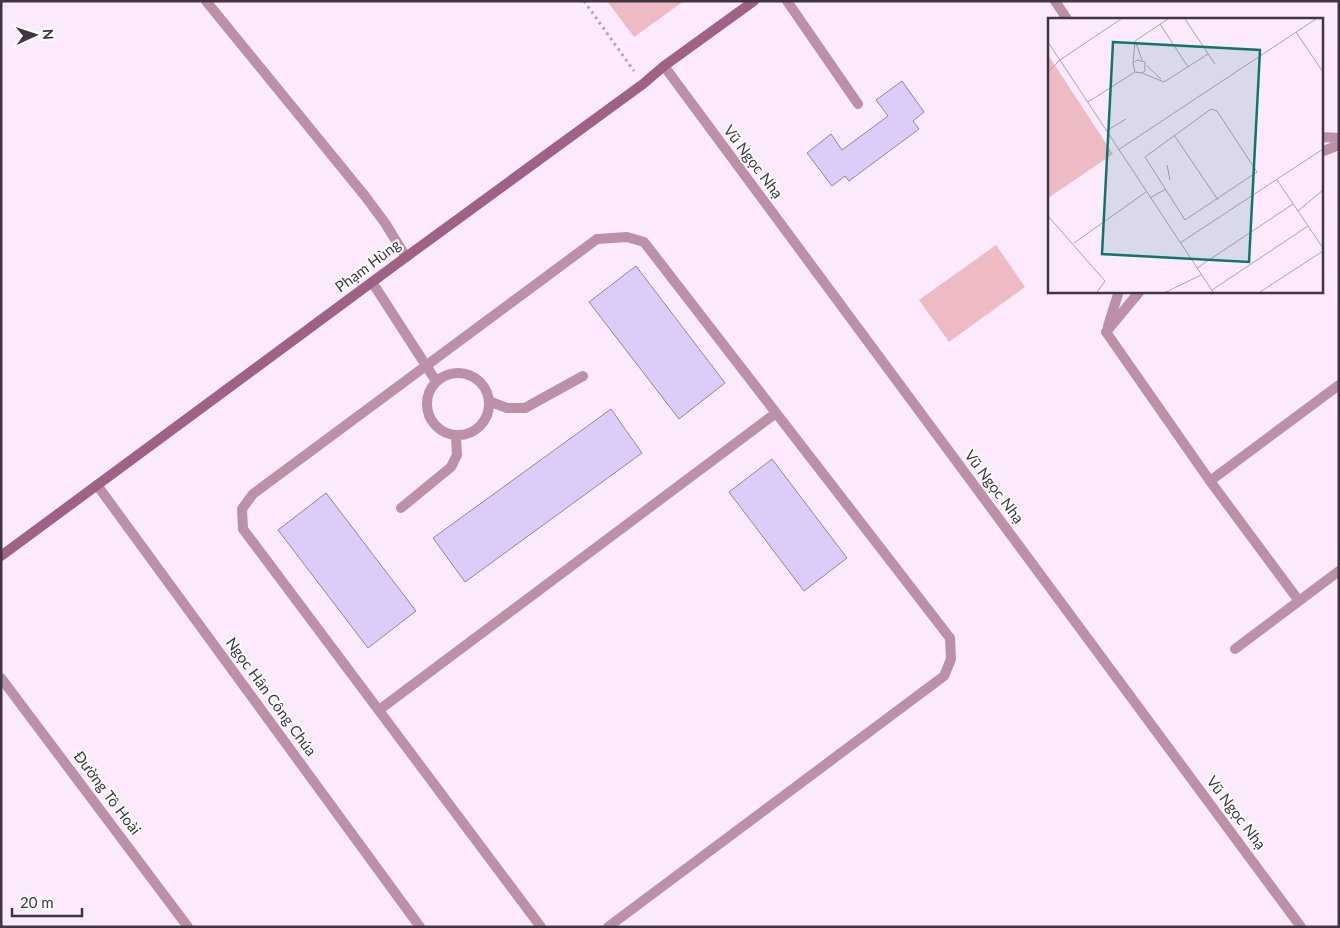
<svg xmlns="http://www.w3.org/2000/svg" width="1340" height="928" viewBox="0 0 1340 928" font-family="Lato,sans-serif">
<rect width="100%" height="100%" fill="#fdeaff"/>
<path fill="#eebbc5" d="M607,1H684L634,37Z
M996,245L1025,287L949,342L919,300Z"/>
<path fill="#ddccfa" stroke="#9086a2" d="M902,81L924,112L913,121L919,129L849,181L845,176L832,186L807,153L831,134L842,150L888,116L876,100Z
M636,266L725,383L679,419L589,302Z
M611,409L642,453L465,582L433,538Z
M772,459L847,558L804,591L729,492Z
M326,493L416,611L368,648L278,530Z"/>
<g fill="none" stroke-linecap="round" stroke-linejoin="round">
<path stroke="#b1a2b2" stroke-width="3" stroke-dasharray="2.5 4" stroke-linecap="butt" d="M584,1L634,71"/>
<path stroke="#bd90a9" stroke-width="10" d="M206,1L365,196L385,223L406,257
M1055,1L1067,19
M1321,137L1339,138
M1321,152L1339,145
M372,282L436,381
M1108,326L1119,291
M1106,332L1210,481L1299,601
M1106,332L1140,291
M427 404a31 31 0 1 1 62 0a31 31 0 1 1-62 0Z
M491,402L507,408H525L583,376
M1210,481L1339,385
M401,508L451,467L457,455L456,437
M1235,649L1339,571
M379,710L776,413
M541,927L243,529L242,509L253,494L597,239L627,237L644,242L950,638L951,659L944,676L608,927"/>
<path stroke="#bd90a9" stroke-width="10" d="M787,1L858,104
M664,66L1301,927
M97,485L420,927
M1,678L188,927"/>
<path stroke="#a06186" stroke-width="10" d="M1,556L406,257L643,84L664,66L754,1"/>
</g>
<g text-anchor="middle" stroke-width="4" stroke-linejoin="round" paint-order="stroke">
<g font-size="15" fill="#403640" stroke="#fff">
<text transform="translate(753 162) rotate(53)" y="5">Vũ Ngọc Nhạ</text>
<text transform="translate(368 266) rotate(-37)" y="5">Phạm Hùng</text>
<text transform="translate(994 487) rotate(53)" y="5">Vũ Ngọc Nhạ</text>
<text transform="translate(271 697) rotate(54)" y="5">Ngọc Hân Công Chúa</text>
<text transform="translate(107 793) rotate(53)" y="5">Đường Tô Hoài</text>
<text transform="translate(1236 813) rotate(53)" y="5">Vũ Ngọc Nhạ</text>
</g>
</g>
<g transform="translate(1048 18)">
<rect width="275" height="275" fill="#fdeaff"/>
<path d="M0,37L65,136L0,180Z" fill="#eebbc5"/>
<path fill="none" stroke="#b1a2b3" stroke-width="1" d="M137,1L167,46M112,6L140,49M248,14L275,54M87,23L120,1M0,24L165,274M88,25L94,42M85,45L87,23M99,48L113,61M0,54L12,42L73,1M94,55L116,64M116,64L160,36M40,84L87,54L94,55L97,53V44L89,42L85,45L87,54M163,91L169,93L209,154L137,202L97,139ZM58,113L78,101M126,117L170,182M70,132L268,1M119,147L122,162M229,162L275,230M102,180L118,171M250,193L275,172M0,198L57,263L49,274M26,225L98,174M132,225L275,131M149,250L245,186M164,272L260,208M118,274L153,257M212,274L275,233"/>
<path fill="#0f766e" fill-opacity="0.15" stroke="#0f766e" stroke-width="2.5" d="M65,24L212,32L201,244L54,236Z"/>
<rect width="275" height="275" fill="none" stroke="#403640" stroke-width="2.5"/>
</g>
<rect width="1340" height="928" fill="none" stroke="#403640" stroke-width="5"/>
<g transform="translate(35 35) rotate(87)" stroke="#ffffff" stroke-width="4" paint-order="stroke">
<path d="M0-4L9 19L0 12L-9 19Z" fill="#403640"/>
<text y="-8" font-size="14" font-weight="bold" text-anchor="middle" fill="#403640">N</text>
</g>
<path d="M12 908v8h70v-8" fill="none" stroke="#403640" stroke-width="2.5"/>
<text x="20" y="908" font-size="15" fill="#403640" stroke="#ffffff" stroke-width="4" paint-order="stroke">20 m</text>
</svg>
